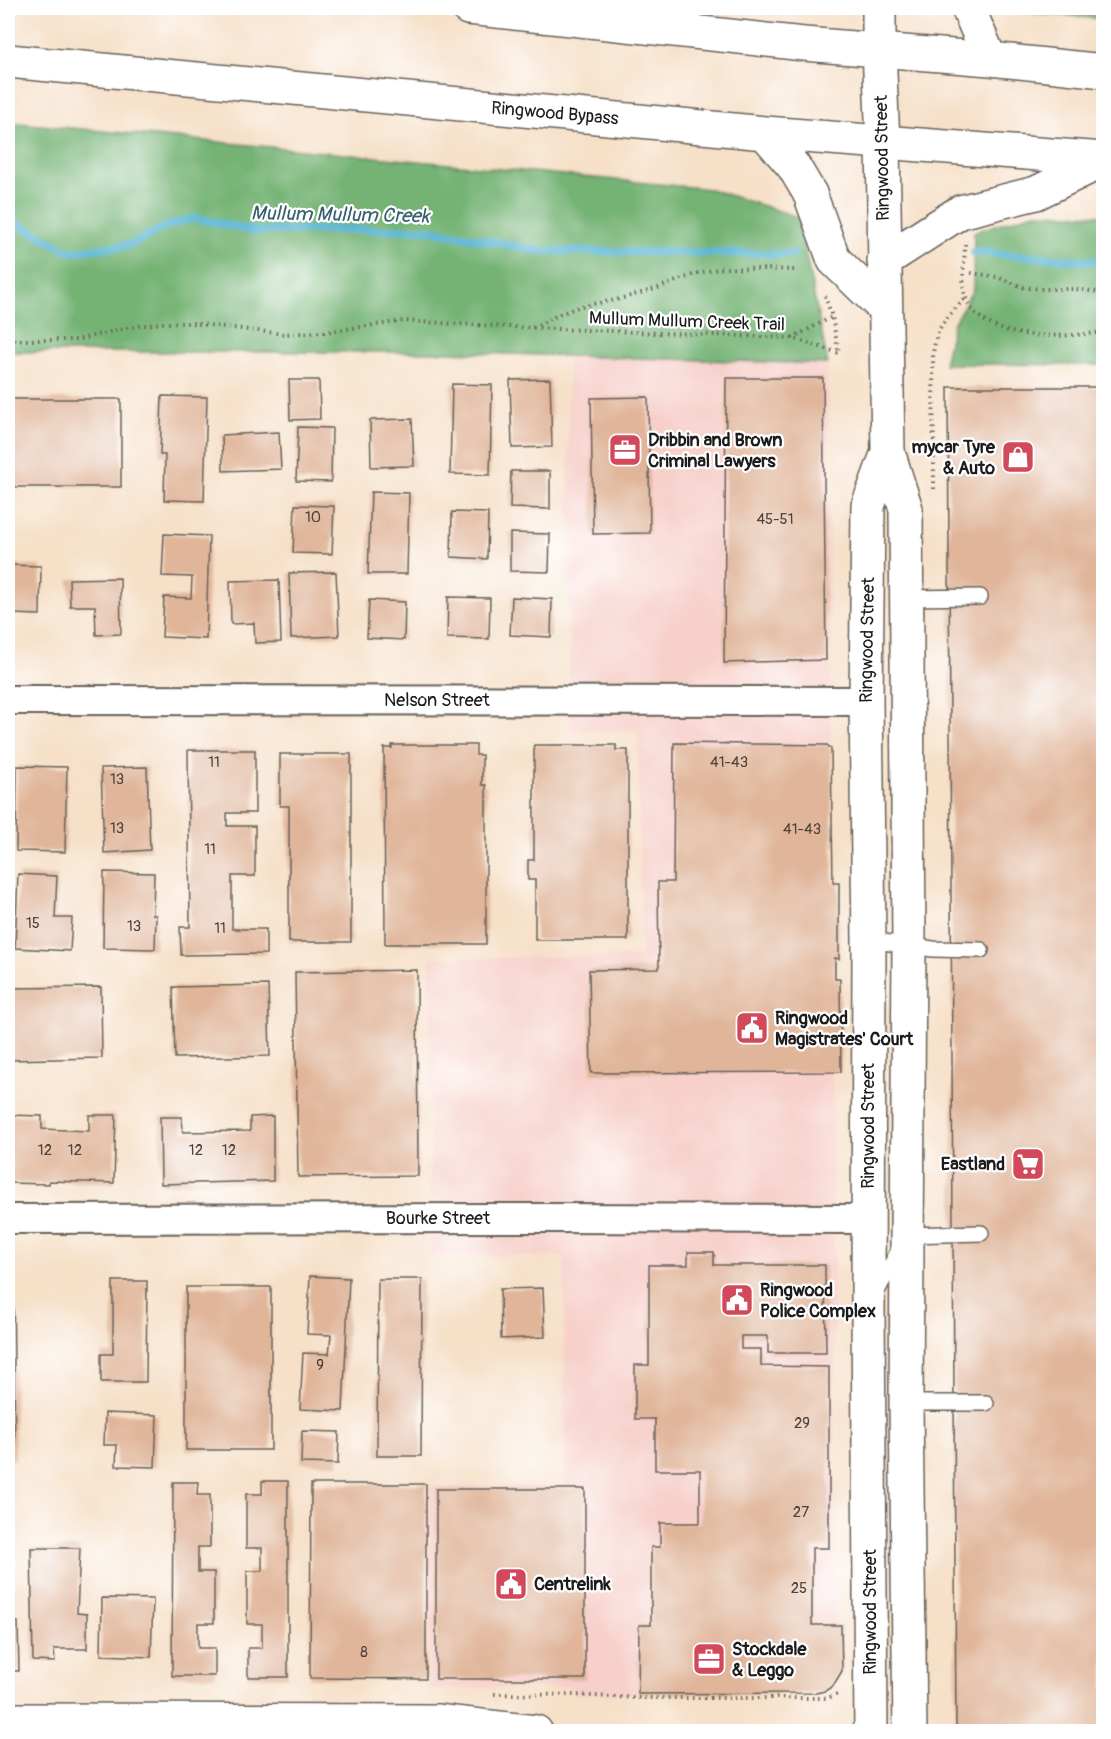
<svg xmlns="http://www.w3.org/2000/svg" width="1111" height="1739" viewBox="0 0 1111 1739" font-family="Pangolin,sans-serif">
<rect width="100%" height="100%" fill="#fff"/>
<filter id="ink" filterUnits="userSpaceOnUse"><feTurbulence type="fractalNoise" baseFrequency=".0167" numOctaves="2"/><feDisplacementMap in="SourceGraphic" scale="12" xChannelSelector="R" yChannelSelector="G"/><feConvolveMatrix kernelMatrix="1 2 1 2 8 2 1 2 1" color-interpolation-filters="sRGB"/></filter>
<filter id="wash" filterUnits="userSpaceOnUse"><feTurbulence type="fractalNoise" baseFrequency=".008" numOctaves="4" result="noise"/><feDisplacementMap in="SourceGraphic" scale="24" xChannelSelector="R" yChannelSelector="G"/><feGaussianBlur stdDeviation="1.35" result="paint"/><feColorMatrix in="noise" values="0 0 0 0 0 0 0 0 0 0 0 0 0 0 0 0 0 1.4 0 .05"/><feComposite in="paint" operator="in"/></filter>
<g filter="url(#wash)">
<rect width="100%" height="100%" fill="#f6e0c8"/>
<path fill="#f7d0ca" d="M568,356L828,364L836,1678L823,1694H576L569,1687L429,1689V1486H565L564,1256H430V958L641,956L638,730L570,731Z"/>
<path fill="#74b374" stroke="#486848" stroke-width="1.5" d="M1000,8H1103V19L1000,10Z
M8,122L710,189L798,217L828,364L445,352H8Z
M1034,213L1103,215V365L944,364L953,324L973,290L974,232Z"/>
<g fill="none" stroke-linecap="round" stroke-linejoin="round">
<path stroke="#55b4d3" stroke-width="8" d="M8,218L70,252L130,245L169,225L195,218L253,231L425,229L542,251L794,254
M974,252L1104,262"/>
</g>
<g id="blocks">
<path fill="#e0b59a" d="M726,378H823L826,660L724,663Z
M550,379L552,447L512,448L510,380Z
M289,380H319L320,419L290,420Z
M452,384L492,385L490,475L450,474Z
M948,387H1104V1732H956Z
M162,396L207,397L204,501L164,500L165,455H160Z
M648,397L650,533L593,534L591,398Z
M8,399H121V487H8Z
M412,419L414,466L371,467L370,420Z
M298,427L332,428L331,482L296,481Z
M279,432L281,469L223,471L222,435Z
M511,471H550V509L510,508Z
M371,492L409,493L407,574H368Z
M295,505L334,506L332,554L293,553Z
M452,512L488,513L487,559L451,557Z
M510,533L550,534L549,572L510,571Z
M164,534L209,536L206,639L162,637L164,597L191,598L192,577L162,576Z
M8,565L41,566L40,615L11,614V630H8Z
M336,572L339,636L291,638L289,573Z
M120,578L121,634L96,635L95,606H70L69,579Z
M279,580L281,642L255,643L254,623L231,624L230,581Z
M448,597L490,598L489,639L447,638Z
M512,597L552,599L551,637L510,635Z
M369,600L405,602L404,640L367,638Z
M674,743L827,745L831,749L833,883H839V959L835,958V979H840L841,1072L591,1073L589,970L659,969L658,882H673Z
M392,745H476V755H482V785H486V944H385L384,748H392Z
M534,745H616V750H628V940H535V880H528V860H534Z
M188,750H255V813H227V826H255V876H232V929H266V954L181,955L180,927H190Z
M280,754H351V942H289V806H280Z
M17,766L67,767L65,852L16,851Z
M147,767L150,850L104,853L101,768Z
M104,872L154,873L153,915H156L155,949L103,948Z
M18,874L57,876L55,918H72L70,951L15,948Z
M417,970L418,1176L298,1177L295,972Z
M268,985L270,1056L175,1058L173,987Z
M101,987L102,1058L8,1060V988Z
M8,1115L42,1116V1129L89,1131V1115H116L114,1183L49,1181V1184L8,1183Z
M273,1116V1181L161,1184L160,1117H182L183,1132L250,1131V1117Z
M688,1252H714V1265H825L826,1353H768V1336H741V1349H761V1366L829,1367V1548H812V1625H841L842,1671L833,1686L825,1691L816,1693L638,1694L639,1625H651V1547H660V1523H700V1470H655V1419H635V1365H649V1265H688Z
M8,1273H13L15,1460H8Z
M310,1276L349,1278L343,1411L300,1409L303,1353L329,1354L331,1335L307,1334Z
M378,1279H422L421,1456H377Z
M113,1281H147L146,1382H101V1354H113Z
M186,1287H271V1450H186Z
M543,1288L545,1337L501,1339L500,1289Z
M105,1413L157,1415L155,1467L116,1466L117,1445H104Z
M302,1431L339,1432L338,1464L301,1463Z
M262,1481H288V1677H248V1648H262V1624H247V1571H262V1548H246V1494H262Z
M173,1482H198L197,1495H210V1547H198V1572H214V1623H198V1648H215V1676H172Z
M311,1484H426V1679L310,1678Z
M436,1489H585V1679H436Z
M31,1548H80L77,1613L87,1614V1649H54L55,1662L33,1661Z
M102,1598L153,1599L151,1657L101,1655Z
M8,1622H18L19,1671H8Z"/>
</g>
</g>
<g filter="url(#ink)">
<use href="#blocks" fill-opacity="0" stroke="#686158" stroke-width="1.5"/>
<g fill="none" stroke-linecap="round" stroke-linejoin="round">
<g stroke="#686158" stroke-width="18">
<path id="lane" d="M907,598L980,597
M869,940L933,949L981,950
M875,1295L907,1235L981,1233
M906,1403H986"/>
</g>
<g stroke="#686158" stroke-width="32">
<path id="street" d="M8,700L866,701
M8,1219L543,1218L868,1219"/>
</g>
<g stroke="#686158" stroke-width="36">
<path id="secondary" d="M879,8V49L883,143L888,452L906,509L909,945L906,1403L910,1732
M810,194L834,260L885,309
M8,1720L436,1721L536,1732
M871,1732L868,1308L869,940L866,701L868,506L888,452"/>
</g>
<g stroke="#686158" stroke-width="36">
<path id="highway" d="M468,8L804,44L990,59L1104,71
M968,8L990,59
M8,61L765,133L1104,159
M765,133L794,167L810,194
M884,261L960,212L1036,193L1104,160"/>
</g>
<path stroke="#686158" stroke-width="4" stroke-dasharray="1.5 4.5" stroke-linecap="butt" d="M965,244C965,260 961,280 965,295C980,345 1064,337 1104,332
M971,273L997,277L1023,287L1040,289H1075L1104,293
M533,328L792,338L839,353L832,317L825,296
M792,338L832,317
M8,340H76L131,327L162,323H192L283,334L324,332L404,321L532,328L560,314L581,306L616,300L655,289L698,273L723,268L796,270
M934,489L933,354C936,326 947,318 966,297
M494,1694L572,1695L637,1698H828L840,1693"/>
<use href="#lane" stroke="#fff" stroke-width="15"/>
<use href="#street" stroke="#fff" stroke-width="28"/>
<use href="#secondary" stroke="#fff" stroke-width="33"/>
<use href="#highway" stroke="#fff" stroke-width="33"/>
</g>
</g>
<defs>
<g id="office-square" transform="scale(1.725)"><rect x="-9" y="-9" width="18" height="18" rx="4" fill="#d1495b" stroke="#fff"/><path d="M-6-3h4V-5.5h4V-3h4V5H-6ZM-1-4.5V-3h2v-1.5ZM-6 0V1H6V0Z" fill="#fff"/></g>
<g id="shop-square" transform="scale(1.725)"><rect x="-9" y="-9" width="18" height="18" rx="4" fill="#d1495b" stroke="#fff"/><path d="M-5-2.5h2.3a2.7 3.5 0 0 1 5.4 0H5L5.5 6h-11ZM-1.5-2.5h3a1.5 2.3 0 0 0-3 0Z" fill="#fff"/></g>
<g id="civic-square" transform="scale(1.725)"><rect x="-9" y="-9" width="18" height="18" rx="4" fill="#d1495b" stroke="#fff"/><path d="M-.6-6.5H3V-4.5H.6V-3L4-1V1h2V6H-6V1h2V-1L-.6-3ZM-1.2 2.5V6h2.4V2.5Z" fill="#fff"/></g>
<g id="supermarket-square" transform="scale(1.725)"><rect x="-9" y="-9" width="18" height="18" rx="4" fill="#d1495b" stroke="#fff"/><path d="M-6-5.5h2.5l.6 2H6L4.5 2H-2.5L-4.4-4H-6ZM-1.5 3.2a1.3 1.3 0 1 0 .1 0ZM3 3.2a1.3 1.3 0 1 0 .1 0Z" fill="#fff"/></g>
</defs>
<g fill-rule="evenodd">
<use href="#office-square" x="625" y="450"/>
<use href="#shop-square" x="1018" y="457"/>
<use href="#civic-square" x="752" y="1028"/>
<use href="#supermarket-square" x="1028" y="1164"/>
<use href="#civic-square" x="737" y="1300"/>
<use href="#civic-square" x="511" y="1584"/>
<use href="#office-square" x="709" y="1659"/>
</g>
<g text-anchor="middle" stroke-width="4.5" stroke-linejoin="round" paint-order="stroke">
<g font-size="15" fill="#4d423c">
<text x="313" y="522">10</text>
<text x="775" y="524">45-51</text>
<text x="214" y="767">11</text>
<text x="729" y="767">41-43</text>
<text x="117" y="784">13</text>
<text x="117" y="833">13</text>
<text x="802" y="834">41-43</text>
<text x="210" y="854">11</text>
<text x="33" y="928">15</text>
<text x="134" y="931">13</text>
<text x="220" y="933">11</text>
<text x="45" y="1155">12</text>
<text x="75" y="1155">12</text>
<text x="196" y="1155">12</text>
<text x="229" y="1155">12</text>
<text x="320" y="1370">9</text>
<text x="802" y="1428">29</text>
<text x="801" y="1517">27</text>
<text x="799" y="1593">25</text>
<text x="364" y="1657">8</text>
</g>
<g font-size="18" fill="#1c1c1c" stroke="#fff">
<text transform="translate(555 113) rotate(5)" y="6">Ringwood Bypass</text>
<text transform="translate(882 158) rotate(-91)" y="6">Ringwood Street</text>
<text transform="translate(687 321) rotate(2)" y="6">Mullum Mullum Creek Trail</text>
<text transform="translate(867 640) rotate(-89)" y="6">Ringwood Street</text>
<text x="437" y="706">Nelson Street</text>
<text transform="translate(868 1126) rotate(-90)" y="6">Ringwood Street</text>
<text x="438" y="1224">Bourke Street</text>
<text transform="translate(870 1612) rotate(-90)" y="6">Ringwood Street</text>
</g>
<g font-size="18" font-weight="bold" fill="#1c1c1c" stroke="#fff" text-anchor="start">
<text x="648" y="446">Dribbin and Brown<tspan x="648" dy="21">Criminal Lawyers</tspan></text>
<text x="995" y="453" text-anchor="end">mycar Tyre<tspan x="995" dy="21">&amp; Auto</tspan></text>
<text x="775" y="1024">Ringwood<tspan x="775" dy="21">Magistrates' Court</tspan></text>
<text x="1005" y="1170" text-anchor="end">Eastland</text>
<text x="760" y="1296">Ringwood<tspan x="760" dy="21">Police Complex</tspan></text>
<text x="534" y="1590">Centrelink</text>
<text x="732" y="1655">Stockdale<tspan x="732" dy="21">&amp; Leggo</tspan></text>
</g>
<g font-size="20" font-style="italic" fill="#36606e" stroke="#fff">
<text transform="translate(340 214) rotate(1)" y="7">Mullum Mullum Creek</text>
</g>
</g>
<rect width="1111" height="1739" fill="none" stroke="#fff" stroke-width="30"/>
</svg>
